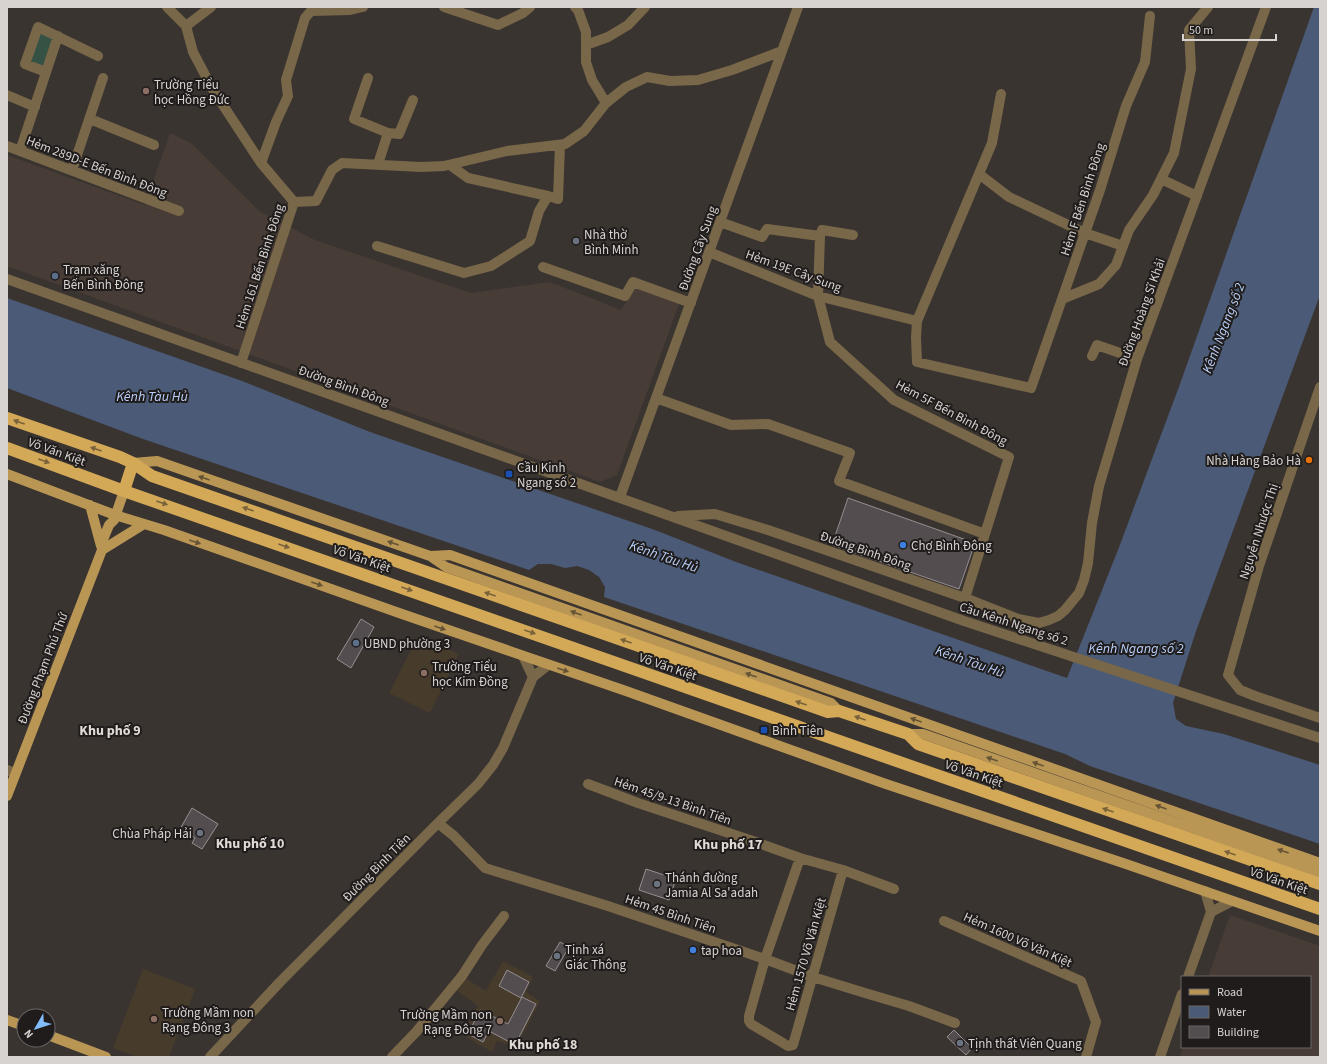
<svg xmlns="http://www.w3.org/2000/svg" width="1327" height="1064" viewBox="0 0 1327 1064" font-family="'Source Sans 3',sans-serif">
<rect width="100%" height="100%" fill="#3a3431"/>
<path fill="#473c36" d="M170,133L191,143L259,211L315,240L471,293L550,282L621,310L636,287L679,304L617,475L600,482L7,266V155L145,205Z
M1230,915L1320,946V1057H1180L1183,1047H1310V977H1208Z"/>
<path fill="#473b2c" d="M418,636L459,654L430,713L389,693Z
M503,961L533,977L526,992L540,1001L516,1048L497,1041L492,1052L463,1035L478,1006L456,990L465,978L486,991Z
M143,969L195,989L169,1057H137L113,1048Z"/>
<path fill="#355245" d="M41,33L54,38L43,66L30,61Z"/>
<path fill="#4b5b77" d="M1314,7H1320V295L1196,631L1173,703L1176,719L1186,726L1224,734L1320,765V844L1090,766L1065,754L604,597L605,587L599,577L589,570L577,566L565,568L551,564H538L529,570L143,439L7,388V298L242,381L370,432L655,530L736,562L1067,678L1118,550L1180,384Z"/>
<path fill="#534d4f" stroke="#958e91" d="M848,498L975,543L959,589L832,545Z
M361,619L374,627L351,668L337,659Z
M192,808L218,824L202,849L192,843L195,838L180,829Z
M646,869L676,879L669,900L639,890Z
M560,942L569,947L555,971L546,966Z
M507,970L529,982L521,998L499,986Z
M522,997L536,1004L515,1045L489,1031L483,1042L468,1034L480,1010L508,1024Z
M954,1030L972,1048L966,1055L947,1037Z"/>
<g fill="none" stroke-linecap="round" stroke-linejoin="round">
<path stroke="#786748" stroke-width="10" d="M167,7L186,26L193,52L213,90L261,163L276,122L288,96L286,80L305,18L311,11L350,10L363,7
M444,7L498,25L523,13L530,7
M575,7L578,10L586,32V45
M645,7L628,25L608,37L586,45V62L592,80L606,103L626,87L647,77L670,81L698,80L732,70L782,51
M186,26L211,7
M46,72L25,64L38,27L98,56
M368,78L354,119L388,133L399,134L413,100
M1001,94L992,143L917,321L916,337L917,362L1031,388L1100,190L1126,106L1145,62L1150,16
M7,95L35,107
M90,119L154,145
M7,146L179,211
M20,151L58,36
M378,164L388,133
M450,165L468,178L548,196
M72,170L103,78
M979,174L1009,197L1085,233L1123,246
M1161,179L1174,153L1191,69L1189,30L1208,7
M294,202L316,201L332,170L342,163L421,167L444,166L507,151L565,144L584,131L606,103
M720,222L762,237L767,229L820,236L822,230L853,235
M820,236L818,296L830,342L894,400L1009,457L965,598
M377,246L464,273L491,266L530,241L539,211L548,196L558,199L560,145
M709,252L818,296L917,321
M543,267L625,296L633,282L691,303
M7,279L964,621L1320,738
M1062,299L1099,284L1116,265L1129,230L1153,195L1161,179L1197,196
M1092,356L1097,345L1137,359
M241,363L294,202L261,163
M1320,387L1259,566L1228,675L1240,690L1255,696L1320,718
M656,398L731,425L768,424L850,453L839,481L985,534
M620,497L798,7
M678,516L715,514L768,530L965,598L1018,619L1039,623L1049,620L1058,616L1065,610L1079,593L1084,580L1088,563L1092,523L1099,486L1137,359L1266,7
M523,656L533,677
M7,770L15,773
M588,784L638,803L750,840L800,858L843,870L894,889
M438,823L454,836L485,868L608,906L765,959L813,977L865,993L909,1006L955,1023
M800,858L765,959L749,1016V1021L751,1024L788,1046L793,1045L843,870
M1211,912L1232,901
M944,921L1081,981L1096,1022L1086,1057
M1188,977L1211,912L1205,891
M210,1057L280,982L438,823L478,784L493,765L503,748L533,677L548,665
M392,1057L416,1032L462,976L482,945L504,916
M1160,1057L1182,994"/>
<path stroke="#ba9655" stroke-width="10" d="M133,463L157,461L430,556L446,567L831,703L839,711
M7,474L115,515L164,530L402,614L626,691L883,783L1126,864L1320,931
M90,505L101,546
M102,550L144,524
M430,556L450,555L1320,863
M908,734H923L1320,873
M7,796L102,550V542L109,525L114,520L124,491
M7,1020L24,1026
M48,1035L106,1057"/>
<path stroke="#d3a958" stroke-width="12" d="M7,418L120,457L133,463L152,476L828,712L839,711L908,734L918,744L1320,884
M7,448L124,491L1320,909
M124,491L133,463"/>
</g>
<defs><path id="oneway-solid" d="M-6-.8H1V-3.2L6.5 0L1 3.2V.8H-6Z"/></defs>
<g fill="#79623a">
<use href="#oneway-solid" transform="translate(19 422) rotate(-160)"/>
<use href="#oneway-solid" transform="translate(96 449) rotate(-161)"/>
<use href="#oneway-solid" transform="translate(44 461) rotate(20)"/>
<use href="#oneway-solid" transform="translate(162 503) rotate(19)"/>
<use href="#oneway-solid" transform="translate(248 509) rotate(-161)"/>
<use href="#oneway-solid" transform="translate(284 546) rotate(19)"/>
<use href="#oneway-solid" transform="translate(407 589) rotate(19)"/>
<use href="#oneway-solid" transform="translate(490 594) rotate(-161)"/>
<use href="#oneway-solid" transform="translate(530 632) rotate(19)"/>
<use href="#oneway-solid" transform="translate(626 641) rotate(-161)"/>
<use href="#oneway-solid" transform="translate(801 703) rotate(-161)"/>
<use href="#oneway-solid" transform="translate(860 718) rotate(-161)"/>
<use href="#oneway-solid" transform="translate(1108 810) rotate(-161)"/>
<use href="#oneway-solid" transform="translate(1230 853) rotate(-161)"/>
</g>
<g fill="#655335">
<use href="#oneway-solid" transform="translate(204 478) rotate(-161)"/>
<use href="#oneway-solid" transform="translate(195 542) rotate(19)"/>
<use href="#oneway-solid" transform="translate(393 543) rotate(-161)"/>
<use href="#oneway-solid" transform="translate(317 584) rotate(19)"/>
<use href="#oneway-solid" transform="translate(576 613) rotate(-160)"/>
<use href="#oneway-solid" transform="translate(440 628) rotate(19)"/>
<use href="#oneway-solid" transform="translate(563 670) rotate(19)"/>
<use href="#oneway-solid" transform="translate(751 675) rotate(-160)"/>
<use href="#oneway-solid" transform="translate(916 720) rotate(-160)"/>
<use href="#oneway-solid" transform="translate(992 759) rotate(-161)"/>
<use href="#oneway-solid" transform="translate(1038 764) rotate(-160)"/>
<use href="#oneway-solid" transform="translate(1161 807) rotate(-160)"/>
<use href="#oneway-solid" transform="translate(1283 851) rotate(-161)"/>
</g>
<g fill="#8d6e63" stroke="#1f1c1b" stroke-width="1.5">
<circle cx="146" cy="91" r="4"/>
<circle cx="424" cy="673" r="4"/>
<circle cx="154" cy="1019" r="4"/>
<circle cx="500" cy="1021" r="4"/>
</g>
<g fill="#6b7280" stroke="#1f1c1b" stroke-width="1.5">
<circle cx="576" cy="241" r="4"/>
<circle cx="200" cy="833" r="4"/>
<circle cx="657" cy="884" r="4"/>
<circle cx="557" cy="956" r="4"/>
<circle cx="960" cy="1043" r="4"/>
</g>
<g fill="#5c6f8a" stroke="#1f1c1b" stroke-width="1.5">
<circle cx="55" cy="276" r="4"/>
<circle cx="356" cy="643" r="4"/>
</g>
<circle fill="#e8710a" stroke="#1f1c1b" stroke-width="1.5" cx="1309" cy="460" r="4"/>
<g fill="#1a4fb4" stroke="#1f1c1b" stroke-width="1.5">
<rect x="505" y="470" width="8" height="8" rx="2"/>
<rect x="760" y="726" width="8" height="8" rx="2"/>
</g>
<g fill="#3f7fe0" stroke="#1f1c1b" stroke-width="1.5">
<circle cx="903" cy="545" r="4"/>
<circle cx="693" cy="950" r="4"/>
</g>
<g text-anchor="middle" stroke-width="4" stroke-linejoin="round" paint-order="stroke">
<g font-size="13" fill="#d7d3d1" stroke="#1f1c1b" text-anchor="start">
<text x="154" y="89">Trường Tiểu<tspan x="154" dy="15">học Hồng Đức</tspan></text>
<text x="584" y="239">Nhà thờ<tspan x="584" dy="15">Bình Minh</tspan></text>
<text x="63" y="274">Trạm xăng<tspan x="63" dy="15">Bến Bình Đông</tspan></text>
<text x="1301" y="465" text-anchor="end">Nhà Hàng Bảo Hà</text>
<text x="517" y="472">Cầu Kinh<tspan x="517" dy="15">Ngang số 2</tspan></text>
<text x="911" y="550">Chợ Bình Đông</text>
<text x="364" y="648">UBND phường 3</text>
<text x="432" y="671">Trường Tiểu<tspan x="432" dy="15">học Kim Đồng</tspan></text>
<text x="772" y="735">Bình Tiên</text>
<text x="192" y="838" text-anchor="end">Chùa Pháp Hải</text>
<text x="665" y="882">Thánh đường<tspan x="665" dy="15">Jamia Al Sa'adah</tspan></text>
<text x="565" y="954">Tịnh xá<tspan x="565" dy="15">Giác Thông</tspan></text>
<text x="701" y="955">tap hoa</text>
<text x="162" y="1017">Trường Mầm non<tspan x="162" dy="15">Rạng Đông 3</tspan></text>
<text x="492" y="1019" text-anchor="end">Trường Mầm non<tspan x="492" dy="15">Rạng Đông 7</tspan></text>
<text x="968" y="1048">Tịnh thất Viên Quang</text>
</g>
<g font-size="13" fill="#d7d3d1" stroke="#1f1c1b">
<text transform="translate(97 166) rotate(21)" y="5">Hẻm 289D-E Bến Bình Đông</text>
<text transform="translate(1082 199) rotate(-72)" y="5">Hẻm F Bến Bình Đông</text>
<text transform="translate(697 248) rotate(-70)" y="5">Đường Cây Sung</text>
<text transform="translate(259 266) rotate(-72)" y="5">Hẻm 161 Bến Bình Đông</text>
<text transform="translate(794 270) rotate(20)" y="5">Hẻm 19E Cây Sung</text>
<text transform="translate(1141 312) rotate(-70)" y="5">Đường Hoàng Sĩ Khải</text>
<text transform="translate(344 385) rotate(20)" y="5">Đường Bình Đông</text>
<text transform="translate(952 412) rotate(28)" y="5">Hẻm 5F Bến Bình Đông</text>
<text transform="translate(57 451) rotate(20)" y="5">Võ Văn Kiệt</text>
<text transform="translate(1258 531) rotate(-72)" y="5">Nguyễn Nhược Thị</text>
<text transform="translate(866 550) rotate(19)" y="5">Đường Bình Đông</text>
<text transform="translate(362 558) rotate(19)" y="5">Võ Văn Kiệt</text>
<text transform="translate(1014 623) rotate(18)" y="5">Cầu Kênh Ngang số 2</text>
<text transform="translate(668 666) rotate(19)" y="5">Võ Văn Kiệt</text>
<text transform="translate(42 668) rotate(-69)" y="5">Đường Phạm Phú Thứ</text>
<text transform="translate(974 773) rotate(19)" y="5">Võ Văn Kiệt</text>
<text transform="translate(673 800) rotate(19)" y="5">Hẻm 45/9-13 Bình Tiên</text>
<text transform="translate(376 867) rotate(-45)" y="5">Đường Bình Tiên</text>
<text transform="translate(1279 880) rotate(19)" y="5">Võ Văn Kiệt</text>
<text transform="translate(671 913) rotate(19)" y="5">Hẻm 45 Bình Tiên</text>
<text transform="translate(1018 939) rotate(24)" y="5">Hẻm 1600 Võ Văn Kiệt</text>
<text transform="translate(805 954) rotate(-74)" y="5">Hẻm 1570 Võ Văn Kiệt</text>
</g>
<g font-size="14" font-style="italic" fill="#b8cffa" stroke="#1f1c1b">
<text transform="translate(1223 328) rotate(-69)" y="5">Kênh Ngang số 2</text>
<text x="152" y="401">Kênh Tàu Hủ</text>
<text transform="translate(664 556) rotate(19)" y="5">Kênh Tàu Hủ</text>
<text x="1136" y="653">Kênh Ngang số 2</text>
<text transform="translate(970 661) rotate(19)" y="5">Kênh Tàu Hủ</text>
</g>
<g font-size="14" font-weight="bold" fill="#e0d9d5" stroke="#1f1c1b">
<text x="110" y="735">Khu phố 9</text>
<text x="250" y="848">Khu phố 10</text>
<text x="728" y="849">Khu phố 17</text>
<text x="543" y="1049">Khu phố 18</text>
</g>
</g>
<rect width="1327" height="1064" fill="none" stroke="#d7d3d1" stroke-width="16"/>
<rect x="1181" y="976" width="130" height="72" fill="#1f1c1b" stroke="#696564"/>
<rect x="1189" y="989" width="20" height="6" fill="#ba9655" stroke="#696564"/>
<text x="1217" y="996" font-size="12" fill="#d7d3d1">Road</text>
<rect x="1189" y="1006" width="20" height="12" fill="#4b5b77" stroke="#696564"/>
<text x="1217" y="1016" font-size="12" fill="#d7d3d1">Water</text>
<rect x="1189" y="1026" width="20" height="12" fill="#534d4f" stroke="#696564"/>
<text x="1217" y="1036" font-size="12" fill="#d7d3d1">Building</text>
<g transform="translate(36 1028) rotate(231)"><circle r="19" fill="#1f1c1b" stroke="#696564"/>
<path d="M0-3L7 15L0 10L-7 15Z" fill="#82bcfa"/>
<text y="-6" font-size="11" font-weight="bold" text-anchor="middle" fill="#d7d3d1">N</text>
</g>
<path d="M1183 34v6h93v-6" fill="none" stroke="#d7d3d1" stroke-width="2"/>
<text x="1189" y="34" font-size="12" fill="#d7d3d1" stroke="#1f1c1b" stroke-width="3" paint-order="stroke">50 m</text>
</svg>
